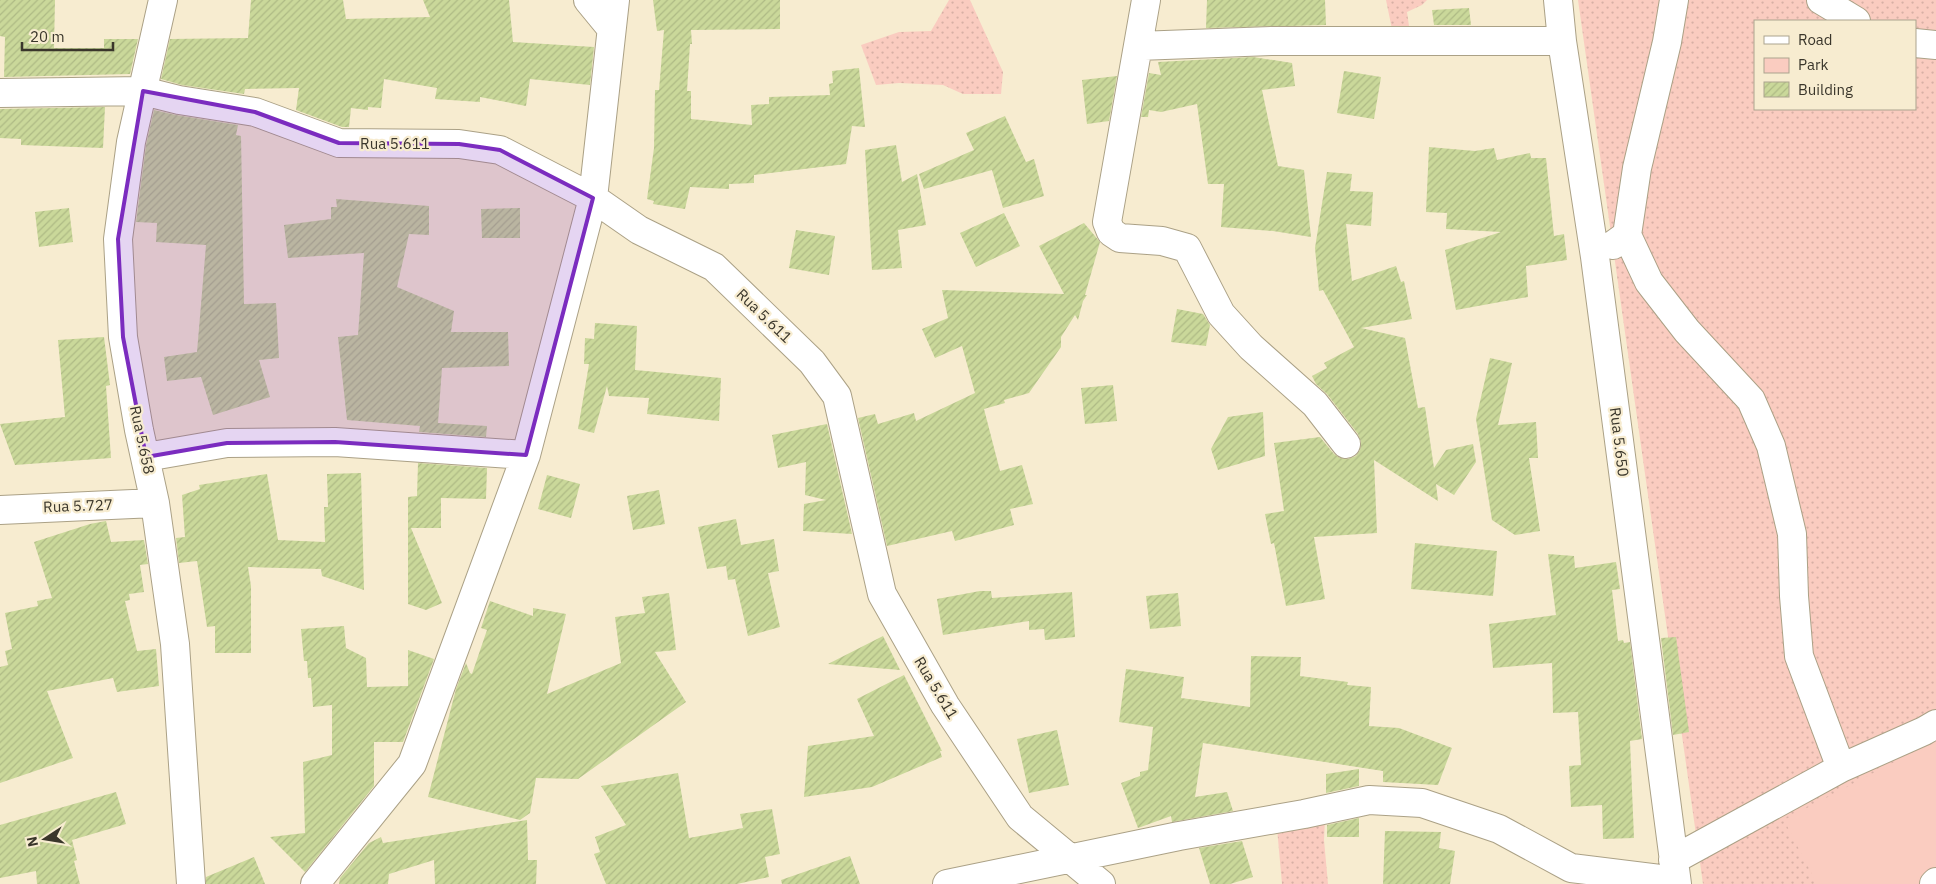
<svg xmlns="http://www.w3.org/2000/svg" width="1936" height="884" viewBox="0 0 1936 884" font-family="'IBM Plex Sans',sans-serif">
<defs>
<pattern id="grass-dots" width="8" height="8" patternUnits="userSpaceOnUse" patternTransform="scale(1.25)"><rect width="8" height="8" fill="#faccc0"/><path d="M2 2h.1M6 6h.1" fill="none" stroke="#d7b0a5" stroke-width="1.8" stroke-linecap="round"/></pattern>
<pattern id="building-hatch" width="6" height="6" patternUnits="userSpaceOnUse" patternTransform="scale(1.25)"><rect width="6" height="6" fill="#cad89a"/><path d="M-1 1l2-2M0 6l6-6M5 7l2-2" fill="none" stroke="#aeba85"/></pattern>
</defs>
<rect width="100%" height="100%" fill="#f7ecd0"/>
<path fill="url(#grass-dots)" fill-rule="evenodd" d="M949,0H970L1003,72L1001,94H963L943,85L899,83L876,85L861,45L899,32L931,31Z
M1386,0H1427L1422,5L1407,12L1410,33L1393,34Z
M1578,0H1936V884H1703ZM1755,21H1915V109H1755Z
M1325,820L1324,840L1328,884H1282L1277,828Z"/>
<path fill="#faccc0" d="M1936,740V884H1817L1784,820Z"/>
<path fill="url(#building-hatch)" d="M0,0H55L54,48H104V39H138L130,74L4,77L5,37L0,36Z
M251,0H343L346,19L430,17L423,0H509L513,42L594,47L590,85L530,79L526,106L480,97V102L435,99L437,88L384,79L381,108L368,107V110L351,108L349,127H342L296,110L299,88L245,89L244,94L182,85L161,79L170,39L248,38Z
M653,0H780V29L691,30L692,44H690L687,91H691V119L752,125L751,105L769,104V97L830,95L829,84L833,83L832,71L859,68L865,127L852,126L846,164L754,175V183L729,184V189L690,187L685,209L653,204L654,201L647,199L654,148L655,90H659L664,30L657,31Z
M1207,0H1325L1326,25L1206,28Z
M1469,8L1471,25H1434L1432,10Z
M1253,57L1292,63L1295,86L1262,90L1278,166L1304,170L1311,237L1273,231L1221,227L1224,184H1208L1197,104L1161,112L1149,110L1148,117H1141L1149,73L1161,75L1158,62Z
M1344,71L1381,77L1374,119L1337,113Z
M1117,76L1109,121L1087,124L1082,80Z
M105,107L103,148L21,145V139L0,138V109Z
M154,110L176,115L238,125L236,135L241,136L244,304L276,303L279,358L259,360L270,397L213,415L201,377L167,381L164,357L197,352L206,245L156,242L157,223L136,222L146,145Z
M1005,116L1026,162L1034,159L1044,196L1003,208L992,170L924,189L919,174L974,150L966,133Z
M896,145L902,182L917,174L926,225L898,230L902,268L872,270L865,150Z
M1429,147L1475,151L1494,148L1497,160L1530,153L1531,158H1546L1554,236L1564,234L1567,260L1526,266L1528,297L1456,310L1445,250L1501,232L1446,229L1447,213L1426,212Z
M1327,172L1352,174L1350,191L1373,192L1371,226L1346,224L1352,281L1396,266L1401,282L1404,281L1412,319L1361,328L1405,338L1418,408L1425,407L1434,468L1446,450L1473,444L1476,462L1454,495L1436,484L1438,501L1374,460L1377,533L1314,537L1325,599L1286,606L1274,543L1271,544L1265,514L1284,511L1274,443L1320,437L1334,454L1340,458L1348,459L1356,456L1360,450L1361,442L1358,434L1327,394L1316,384L1312,376L1327,368L1324,363L1354,347L1323,290L1319,291L1315,248Z
M336,199L429,206V235L409,234L397,287L454,311L451,332H508L509,366L442,368L438,423L487,426L486,437L419,432L420,426L347,420L338,337L358,335L364,253L288,258L284,225L331,219V207H337Z
M69,208L73,242L39,247L35,212Z
M520,208V238H482L481,209Z
M1004,213L1020,246L976,267L960,233Z
M1084,223L1100,242L1085,295H1087L1083,301L1078,320L1075,315L1061,337V347L1029,393L1004,400L1005,403L984,409L1000,471L1022,465L1033,504L1010,509L1014,525L955,541L952,531L887,546L858,418L875,414L878,424L914,413L916,421L975,393L962,346L935,358L922,329L948,318L942,290L1064,294L1039,246Z
M796,230L835,236L829,275L789,268Z
M1177,309L1203,314L1210,325L1206,346L1171,342Z
M595,323L637,326L635,370L721,378L719,421L647,414L649,398L609,396L607,386L594,433L578,429L589,364H584L585,338L594,339Z
M104,337L110,385L106,386L111,458L15,465L0,424L65,417L58,340Z
M1490,358L1512,363L1498,425L1536,422L1538,458H1529L1540,531L1515,535L1492,520L1476,419Z
M1113,385L1117,421L1085,424L1081,388Z
M1263,412L1265,456L1218,470L1211,449L1228,417Z
M827,424L852,534L803,531L804,504L826,500L805,495L806,462L778,468L772,435Z
M418,463L487,468L486,499L441,498V528H411L442,603L426,610L408,604V497L417,496Z
M361,473L364,590L322,576L321,569L248,567L251,586V653H215V626L207,627L197,561L179,563L176,538L185,537L182,495L200,489L199,485L267,474L278,540L325,542L324,507H328L327,474Z
M547,475L580,484L571,518L538,509Z
M659,490L665,524L633,530L627,496Z
M736,519L741,545L774,539L779,571L768,573L780,627L748,636L735,579L728,580L726,566L707,569L698,527Z
M106,521L111,542L144,540L148,564L140,565L144,592L129,594L130,600L125,601L137,651L156,649L159,686L117,692L113,678L47,691L73,758L0,783V667L8,665L5,651L12,649L5,613L38,606L37,601L52,598L34,542L90,524Z
M1415,543L1497,551L1493,596L1411,589Z
M1548,554L1574,556L1575,568L1616,562L1620,589L1612,590L1618,641L1623,640L1624,643L1630,642L1642,739L1630,741L1634,838L1603,839L1602,805L1571,807L1569,766L1581,765L1578,712L1553,713L1552,663L1493,668L1489,624L1556,615Z
M980,591H991L992,598L1072,592L1075,637L1045,640L1044,629L1029,630V621L943,635L937,599Z
M669,593L676,650L655,652L686,702L578,779L536,778L530,813L520,820L428,797L456,689L466,663L470,673L472,674L487,630L481,628L490,601L533,616V608L566,614L547,694L621,663L615,617L645,613L642,597Z
M1178,593L1181,626L1150,629L1146,596Z
M344,626L346,648L366,658L367,687L408,686V650L434,659L403,742H374V786L305,872L270,837L305,833L303,762L332,755V705L313,707L311,678H308L307,661H304L301,629Z
M883,636L900,670L828,664Z
M1676,637L1689,732L1673,735L1661,638Z
M1251,656L1301,657L1300,676L1348,682L1347,685L1371,687L1369,726L1399,728L1452,748L1438,785L1383,782V771L1203,743L1195,797L1227,792L1233,811L1172,822L1171,816L1138,828L1121,783L1140,776V772L1148,770L1153,727L1119,722L1126,669L1184,677L1181,698L1250,707Z
M904,675L942,751H940L942,757L872,787L804,797L808,746L874,736L857,699Z
M1057,730L1069,785L1029,793L1017,739Z
M1359,769V786L1326,793V774Z
M678,773L689,838L743,828L740,814L772,809L780,854L765,857L769,877L737,884H606L594,854L600,852L595,837L626,825L601,786Z
M116,792L126,824L72,840L77,860L74,861L80,884H37L36,871L0,878V825Z
M1359,818V837H1327V825Z
M527,820L528,860H537L536,884H435L434,860L389,874L388,884H339L340,878L369,843L381,837L383,843Z
M1385,831L1441,832L1439,848L1455,851L1450,884H1383Z
M1242,841L1253,877L1230,884H1210L1199,848Z
M850,856L860,884H782L781,880Z
M254,857L265,884H206V877Z"/>
<g fill="none" stroke-linecap="round" stroke-linejoin="round">
<g stroke="#aba186" stroke-width="30">
<path id="street" d="M163,0L131,142L118,239L123,337L139,430L155,503L175,644L191,884
M588,0L611,28
M1146,0L1107,222L1111,232L1120,238L1162,241L1187,248L1221,314L1251,347L1315,404L1346,444
M1558,0L1562,41L1595,257L1677,884
M1821,0L1856,21
M1915,43L1936,45
M1138,46L1271,41H1562
M0,93L143,91L179,100L255,112L339,143L459,144L500,150L593,198L639,230L714,267L812,362L837,396L882,594L945,705L1020,817L1101,884
M1627,235L1649,282L1687,331L1751,400L1771,446L1792,534L1794,596L1799,656L1841,768
M1613,245L1627,235L1637,168L1667,42L1674,0
M146,457L227,443L335,442L526,455
M0,510L155,503
M1673,860L1841,768L1924,731L1936,724
M315,884L412,764L526,455L593,198L615,0
M947,884L1179,836L1304,814L1369,800L1422,803L1499,829L1571,868L1676,881
M1934,884L1936,882"/>
</g>
<use href="#street" stroke="#fff" stroke-width="28"/>
</g>
<path fill="#7b2cbf" fill-opacity="0.2" stroke="#7b2cbf" stroke-width="4" stroke-linejoin="round" d="M143,91L255,112L339,143L459,144L500,150L593,198L526,455L335,442L227,443L146,457L123,337L118,239Z"/>
<g text-anchor="middle" stroke-width="4.5" stroke-linejoin="round" paint-order="stroke">
<g font-size="15" fill="#3a362b" stroke="#f7ecd0">
<text x="395" y="149">Rua 5.611</text>
<text transform="translate(764 316) rotate(44)" y="5">Rua 5.611</text>
<text transform="translate(142 440) rotate(78)" y="5">Rua 5.658</text>
<text transform="translate(1619 442) rotate(83)" y="5">Rua 5.650</text>
<text transform="translate(78 506) rotate(-2)" y="5">Rua 5.727</text>
<text transform="translate(936 688) rotate(59)" y="5">Rua 5.611</text>
</g>
</g>
<rect x="1754" y="20" width="162" height="90" fill="#f7ecd0" stroke="#aba38e"/>
<rect x="1764" y="36" width="25" height="8" fill="#ffffff" stroke="#aba38e"/>
<text x="1798" y="45" font-size="15" fill="#3a362b">Road</text>
<rect x="1764" y="58" width="25" height="15" fill="#faccc0" stroke="#aba38e"/>
<text x="1798" y="70" font-size="15" fill="#3a362b">Park</text>
<rect x="1764" y="82" width="25" height="15" fill="url(#building-hatch)" stroke="#aba38e"/>
<text x="1798" y="95" font-size="15" fill="#3a362b">Building</text>
<g transform="translate(45 839) rotate(258)" stroke="#f7ecd0" stroke-width="4" paint-order="stroke">
<path d="M0-4L9 19L0 12L-9 19Z" fill="#3a362b"/>
<text y="-8" font-size="14" font-weight="bold" text-anchor="middle" fill="#3a362b">N</text>
</g>
<path d="M22 42v8h91v-8" fill="none" stroke="#3a362b" stroke-width="2.5"/>
<text x="30" y="42" font-size="15" fill="#3a362b" stroke="#f7ecd0" stroke-width="4" paint-order="stroke">20 m</text>
</svg>
